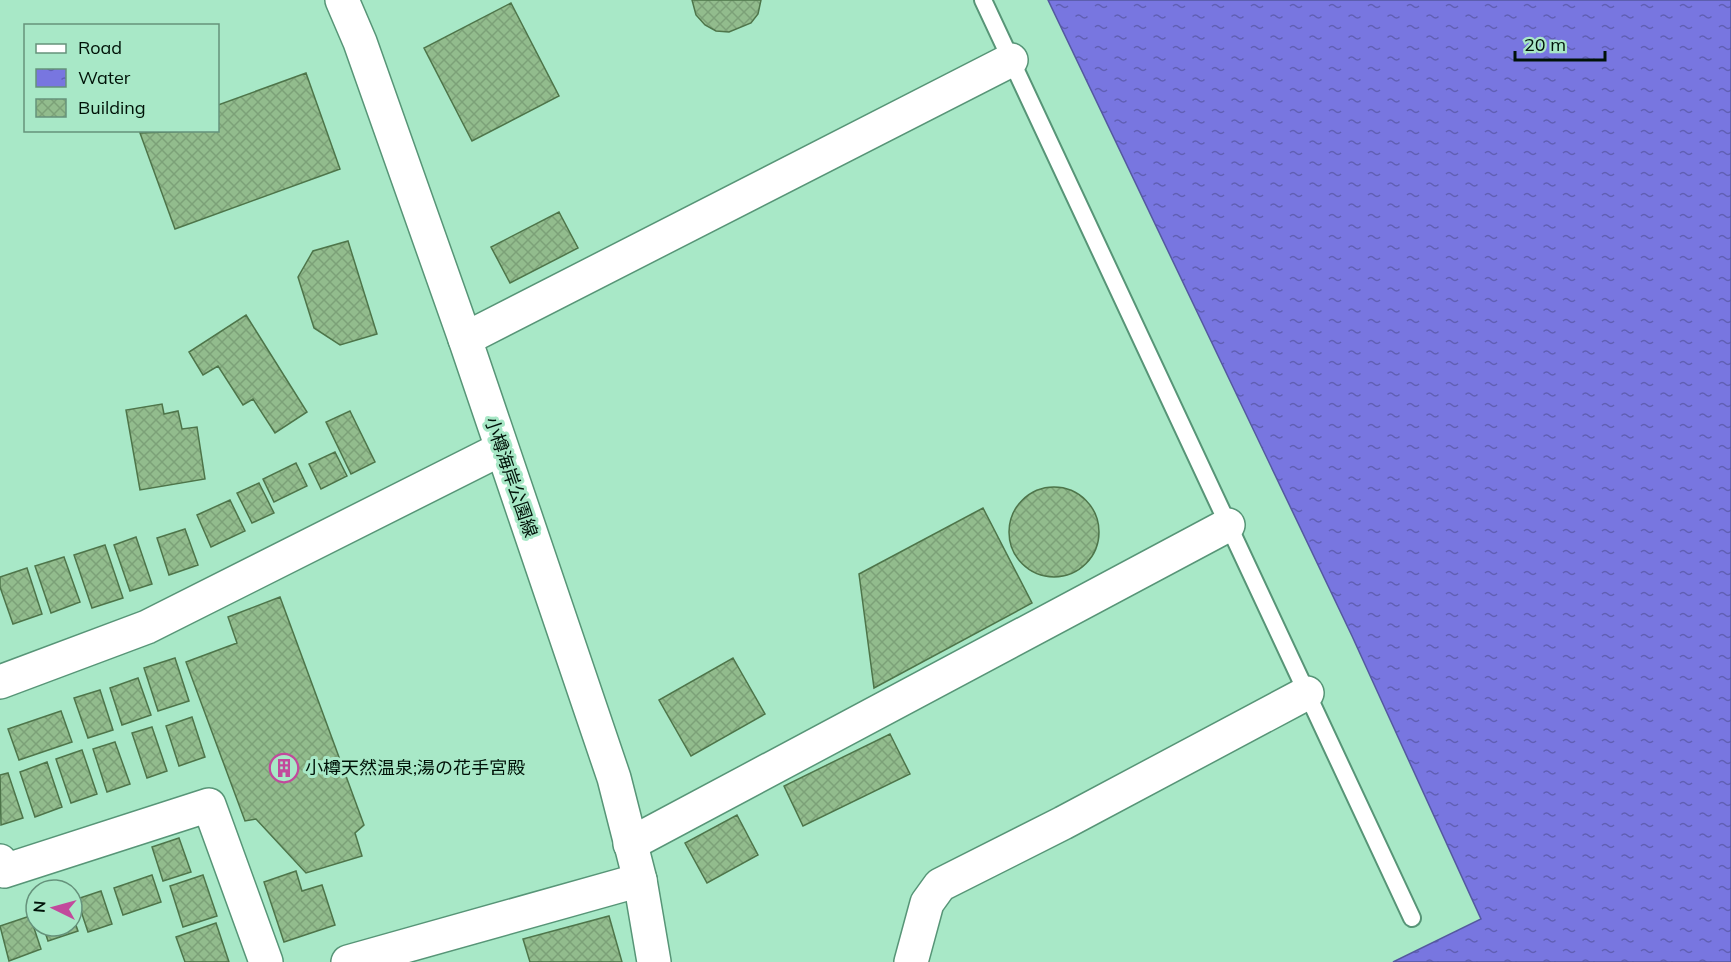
<svg xmlns="http://www.w3.org/2000/svg" width="1731" height="962" viewBox="0 0 1731 962" font-family="Mulish,'Noto Sans JP',sans-serif">
<defs>
<pattern id="water-ripples" width="26" height="14" patternUnits="userSpaceOnUse" patternTransform="scale(1.5)"><rect width="26" height="14" fill="#7876e0"/><path d="M2 4q2-2 4 0t4 0M15 11q2-2 4 0t4 0" fill="none" stroke="#605fb4"/></pattern>
<pattern id="building-cross-hatch" width="8" height="8" patternUnits="userSpaceOnUse" patternTransform="scale(1.5)"><rect width="8" height="8" fill="#92bc8d"/><path d="M0 0l8 8M0 8l8-8" fill="none" stroke="#7ca178"/></pattern>
</defs>
<rect width="100%" height="100%" fill="#a8e8c7"/>
<path fill="url(#water-ripples)" stroke="#54589f" stroke-width="1.5" d="M1048,0H1731V962H1393L1481,919L1352,636Z"/>
<path fill="url(#building-cross-hatch)" stroke="#4e754a" stroke-width="1.5" d="M692,0H761L758,14L751,23L729,32L716,31L705,25L696,15Z
M511,3L559,96L472,141L424,48Z
M306,73L340,169L175,229L140,133L218,130V105Z
M559,212L578,248L510,283L491,247Z
M348,241L377,334L340,345L314,328L298,277L313,251Z
M246,315L307,412L275,433L253,399L243,405L218,366L203,375L189,352Z
M162,404L164,414L178,411L182,429L197,427L205,479L140,490L126,410Z
M350,411L375,462L351,474L326,422Z
M335,452L347,476L321,489L309,464Z
M296,463L307,486L274,502L263,479Z
M259,483L274,513L252,523L237,493Z
M1009 532a45 45 0 1 1 90 0a45 45 0 1 1-90 0Z
M230,500L245,531L211,547L197,515Z
M983,508L1032,603L874,688L859,574Z
M185,529L198,565L169,575L157,538Z
M136,537L152,584L130,591L114,545Z
M105,545L123,598L92,608L74,555Z
M64,557L80,602L51,613L35,566Z
M27,568L42,614L13,624L0,587V577Z
M280,597L364,825L355,833L362,856L306,873L256,819L245,821L186,662L237,643L228,617Z
M175,658L189,701L158,711L144,668Z
M733,658L765,714L691,756L659,700Z
M138,678L151,715L122,725L110,688Z
M100,690L113,730L88,738L74,698Z
M61,711L72,742L19,760L8,729Z
M192,717L205,757L179,766L166,726Z
M152,727L167,771L147,778L132,733Z
M890,734L910,774L803,826L784,786Z
M115,742L130,784L107,792L93,749Z
M82,750L97,794L71,803L56,759Z
M47,762L62,807L35,817L20,772Z
M8,773L23,818L1,825L0,775Z
M737,815L758,855L707,883L685,843Z
M179,838L191,872L163,881L152,847Z
M296,871L302,891L322,885L335,925L284,942L264,882Z
M152,875L161,902L123,915L114,888Z
M203,875L217,916L183,927L170,886Z
M101,891L112,924L88,932L77,899Z
M72,914L78,931L48,941L43,926H72Z
M30,916L41,949L9,961L0,926Z
M609,916L622,962H530L523,939Z
M216,923L229,962H185L176,937Z"/>
<g fill="none" stroke-linecap="round" stroke-linejoin="round">
<g stroke="#579577" stroke-width="20">
<path id="service" d="M983,0L1412,918"/>
</g>
<g stroke="#579577" stroke-width="36">
<path id="minor" d="M465,339L1011,60
M0,682L147,627L501,449
M630,844L1228,525
M0,861L4,871L209,805L266,962
M348,962L640,880
M911,962L927,903L940,885L1063,823L1307,693"/>
</g>
<g stroke="#579577" stroke-width="36">
<path id="secondary" d="M342,0L360,42L465,339L614,778L640,880L654,962"/>
</g>
<use href="#service" stroke="#fff" stroke-width="16"/>
<use href="#minor" stroke="#fff" stroke-width="33"/>
<use href="#secondary" stroke="#fff" stroke-width="33"/>
</g>
<defs>
<g id="building-ring" transform="scale(1.5)"><circle r="9.5" fill="#a8e8c7" stroke="#c2499c" stroke-width="1.5"/><path d="M-4-6H4V6H1V3H-1V6H-4ZM-2.5-4.3h1.7v1.8h-1.7ZM.8-4.3h1.7v1.8H.8ZM-2.5-1h1.7V.8h-1.7ZM.8-1h1.7V.8H.8Z" fill="#c2499c"/></g>
</defs>
<g fill-rule="evenodd">
<use href="#building-ring" x="284" y="768"/>
</g>
<g text-anchor="middle" stroke-width="6" stroke-linejoin="round" paint-order="stroke">
<g font-size="18" fill="#001208" stroke="#a8e8c7">
<text transform="translate(511 477) rotate(71)" y="6">小樽海岸公園線</text>
</g>
<g font-size="18" fill="#001208" stroke="#a8e8c7" text-anchor="start">
<text x="305" y="774">小樽天然温泉;湯の花手宮殿</text>
</g>
</g>
<rect x="24" y="24" width="195" height="108" fill="#a8e8c7" stroke="#65927b" stroke-width="1.5"/>
<rect x="36" y="44" width="30" height="9" fill="#ffffff" stroke="#65927b" stroke-width="1.5"/>
<text x="78" y="54" font-size="18" fill="#001208">Road</text>
<rect x="36" y="69" width="30" height="18" fill="url(#water-ripples)" stroke="#65927b" stroke-width="1.5"/>
<text x="78" y="84" font-size="18" fill="#001208">Water</text>
<rect x="36" y="99" width="30" height="18" fill="url(#building-cross-hatch)" stroke="#65927b" stroke-width="1.5"/>
<text x="78" y="114" font-size="18" fill="#001208">Building</text>
<g transform="translate(54 908) rotate(275)"><circle r="28" fill="#a8e8c7" stroke="#65927b" stroke-width="1.5"/>
<path d="M0-4.5L10 22L0 15L-10 22Z" fill="#c2499c"/>
<text y="-9" font-size="16" font-weight="bold" text-anchor="middle" fill="#001208">N</text>
</g>
<path d="M1515 51v9h90v-9" fill="none" stroke="#001208" stroke-width="3"/>
<text x="1524" y="51" font-size="18" fill="#001208" stroke="#a8e8c7" stroke-width="4.5" paint-order="stroke">20 m</text>
</svg>
